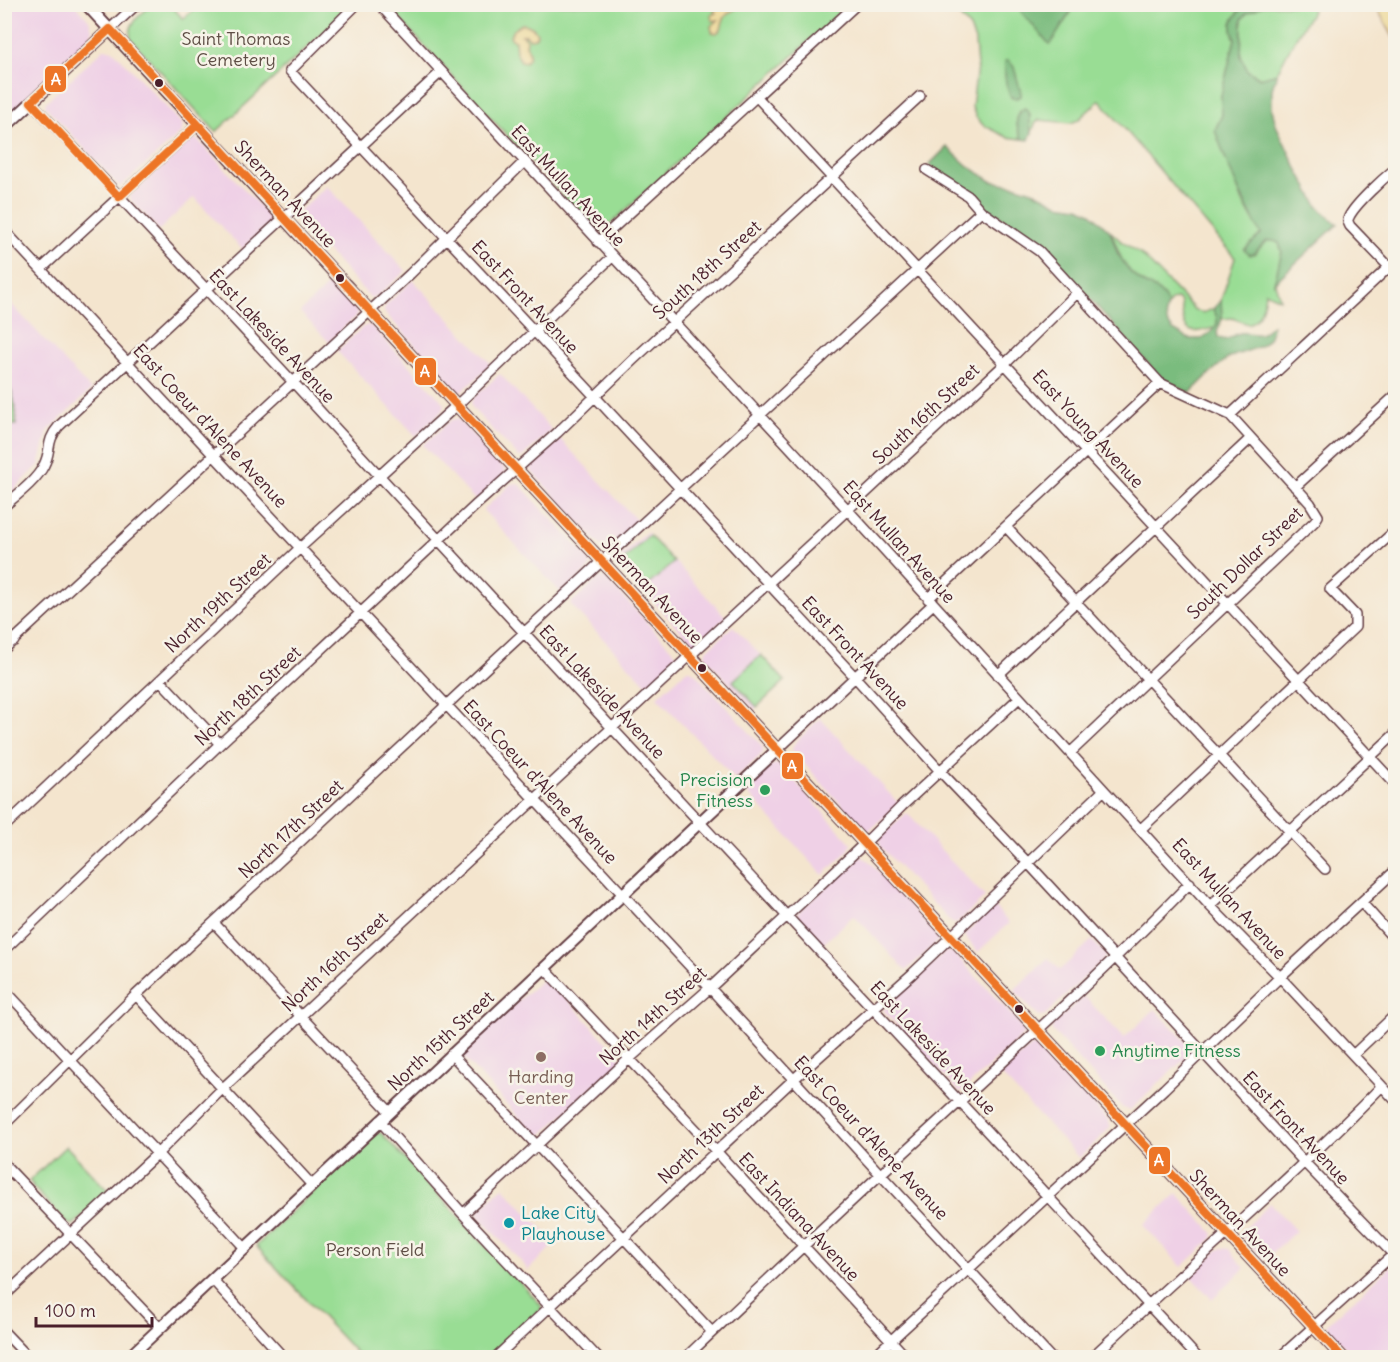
<svg xmlns="http://www.w3.org/2000/svg" width="1400" height="1362" viewBox="0 0 1400 1362" font-family="Delius,sans-serif">
<rect width="100%" height="100%" fill="#f7f3e8"/>
<filter id="ink" filterUnits="userSpaceOnUse"><feTurbulence type="fractalNoise" baseFrequency=".0167" numOctaves="2"/><feDisplacementMap in="SourceGraphic" scale="12" xChannelSelector="R" yChannelSelector="G"/><feConvolveMatrix kernelMatrix="1 2 1 2 8 2 1 2 1" color-interpolation-filters="sRGB"/></filter>
<filter id="wash" filterUnits="userSpaceOnUse"><feTurbulence type="fractalNoise" baseFrequency=".008" numOctaves="4" result="noise"/><feDisplacementMap in="SourceGraphic" scale="24" xChannelSelector="R" yChannelSelector="G"/><feGaussianBlur stdDeviation="1.35" result="paint"/><feColorMatrix in="noise" values="0 0 0 0 0 0 0 0 0 0 0 0 0 0 0 0 0 1.4 0 .05"/><feComposite in="paint" operator="in"/></filter>
<g filter="url(#wash)">
<rect width="100%" height="100%" fill="#f4e5ce"/>
<path fill="#efd0e6" d="M5,4L75,5L89,20L92,30L90,37L77,52L5,120Z
M104,49H110L114,51L183,125L181,133L120,187L45,106L46,102Z
M191,139H195L198,140L270,217L269,224L242,249L194,197L159,230L131,200L130,196Z
M327,186L406,271L376,297L371,298L368,295L298,219L299,211Z
M413,280L492,365L462,391H458L455,388L385,313L384,311L386,305Z
M331,282L356,308L357,315L329,342L300,312Z
M5,297L91,390L48,431L39,465L5,499Z
M368,325L373,327L445,404L442,411L416,436L337,351L363,327Z
M500,374L552,430L522,457H519L516,454L473,409L471,403L474,397Z
M454,419H458L504,468L505,472L503,476L476,501L423,445L451,420Z
M560,439L639,523L608,550L603,548L532,472L531,466L534,463Z
M516,483L520,485L590,560L591,566L563,595L483,510L511,484Z
M647,532L726,617L698,643H693L689,640L619,565L618,561L621,556Z
M600,577L607,579L677,655V662L650,688L570,604Z
M733,626L785,681L754,710L705,657L706,651Z
M688,669L694,672L763,747V753L761,755L735,779L657,697Z
M820,718L899,804L869,831L866,832L792,750L794,744Z
M776,764L781,766L851,843L849,850L823,875L745,790L770,766Z
M907,813L985,897L956,924L952,922L949,920L880,846L879,841L880,837Z
M860,857H862L868,860L938,936V940L936,943L906,971L854,915L822,945L796,917L797,913Z
M994,906L1009,923L978,952L967,939L965,934Z
M1092,940L1106,955L1105,958L1045,1015L1041,1016L1036,1014L1014,990L1048,958L1060,970Z
M947,951L953,952L1023,1027L1025,1032L1021,1037L960,1093L883,1010L944,952Z
M544,978L549,979L619,1056L621,1061L541,1135L538,1136H536L463,1057L461,1052Z
M1084,996L1124,1038L1155,1009L1194,1050L1130,1110L1123,1108L1052,1030L1053,1024Z
M1035,1045L1041,1047L1107,1119L1110,1125V1128L1079,1158L1000,1074L1031,1046Z
M503,1187L556,1243L526,1272V1267L477,1215L478,1211Z
M1177,1193L1214,1234L1211,1240L1182,1267L1143,1225Z
M1270,1203L1296,1231L1265,1260L1242,1236L1241,1232Z
M1223,1248L1229,1249L1245,1268L1212,1299L1190,1276L1218,1250Z
M1392,1265L1396,1266L1395,1357H1355L1327,1328V1324Z"/>
<path fill="#99dd94" stroke="#727e60" stroke-width="1.5" d="M152,5H171L183,19L199,5H353L216,132L131,39C127,23 141,14 152,5Z
M387,5H848L602,232H597L463,88Z
M954,5H1020L1022,13L1050,44L1075,5H1243C1236,20 1227,19 1235,39L1221,96L1222,115L1215,130L1243,202L1261,234L1245,250L1255,254C1263,244 1266,236 1279,243L1282,251L1275,283L1280,299L1265,292C1264,304 1261,320 1248,324L1232,318L1222,319L1221,300L1235,258L1100,100L1078,120L1071,123L1039,120L1035,124L1032,132L1029,127L1030,114L1020,111C1014,123 1017,127 1022,139L1007,137L983,125L976,117L972,107L977,67L975,41L970,28L952,8Z
M1264,5H1311L1313,10L1291,46L1277,73L1261,78L1248,71L1241,57L1242,19L1247,13Z
M1110,231L1122,242L1140,253L1195,310L1203,313L1213,309C1217,316 1220,321 1215,328C1209,328 1205,331 1200,331C1181,335 1183,314 1181,302L1177,299L1172,300L1168,305C1160,288 1144,286 1132,274C1119,261 1118,246 1110,231Z
M4,376C14,393 16,405 16,425H5Z
M649,535L674,562L645,588L622,562Z
M761,655L785,681L757,707L733,681Z
M376,1132L381,1133L541,1305V1310L490,1357H360L256,1246Z
M66,1146L109,1192L73,1225L67,1223L32,1186L33,1185L29,1181Z"/>
<path fill="#7abc7e" stroke="#626e54" stroke-width="1.5" d="M1243,4L1264,5L1247,13L1242,19L1241,57L1248,71L1260,78L1277,73L1272,89V109L1276,125L1294,163L1318,206L1326,215L1338,224L1274,283L1282,252L1279,243C1262,234 1263,251 1250,255L1244,250L1261,234C1242,200 1227,166 1215,130L1222,115L1221,96L1235,39C1227,19 1236,20 1243,4Z
M1020,5V4L1075,5L1050,45L1022,13Z
M1008,60L1014,67L1021,93V96L1017,98L1011,97C1005,86 1004,73 1005,61Z
M1024,108C1034,112 1027,123 1032,132L1029,140L1022,139C1017,127 1013,118 1024,108Z
M947,147L968,166L991,181L1017,186L1035,192L1058,204L1079,207L1091,213L1110,231L1118,254L1131,273L1145,284L1156,289L1164,297L1168,305L1166,313L1167,322L1173,330L1189,339H1201L1211,332L1217,324V317L1213,309L1221,300L1222,319L1217,332L1218,337C1228,344 1231,335 1240,333C1247,332 1254,335 1260,334C1265,332 1268,328 1272,325C1273,353 1241,348 1226,360C1213,369 1202,382 1190,393L1169,383L1157,374L1044,247L985,207L972,194L929,165Z"/>
<path fill="#eeda9e" stroke="#9c7c64" stroke-width="1.5" d="M728,5H737V8C731,11 725,15 723,21C721,28 723,30 716,33L712,32L711,26L718,20L712,21L711,15L716,13L714,12L715,9L723,8Z
M1375,5H1395V40Z
M522,24C528,24 535,28 537,34L535,38L530,39L526,35H522L527,40L526,45C529,50 532,58 525,62L521,61L516,53L515,41L512,39L510,36L513,30Z"/>
</g>
<g filter="url(#ink)">
<g fill="none" stroke-linecap="round" stroke-linejoin="round">
<g stroke="#643d43" stroke-width="12">
<path id="minor" d="M357,4L290,71L534,331L855,677L940,771L1027,862L1304,1162L1396,1257
M379,4L847,509L1210,906L1280,977L1396,1101
M110,29L137,4
M756,96L1396,785
M31,102L293,382L612,728L1198,1358
M1396,168C1384,178 1355,204 1349,217C1347,221 1348,222 1350,226L1396,274
M927,170L968,196L981,211L1039,251L1160,383L1230,415L1310,503L1318,516L1315,521L1070,753
M4,230L710,988L880,1174L1051,1358
M598,242L857,4
M41,269L197,125
M1230,415L1389,267
M1295,487L1396,395
M4,506C17,495 37,480 44,465C52,450 45,442 59,426L441,72
M1006,527L1325,869
M928,599L1160,383
M4,631L14,641
M4,649L410,274L524,162
M998,675L1250,439
M160,680L220,744
M777,750L933,604
M4,827L300,548L457,405L612,257
M1141,829L1355,627V615L1330,589L1396,530
M1361,902L1396,941
M1210,906L1396,733
M214,923L390,1112
M4,950L220,744L400,576L477,504L557,433L633,360L920,96
M544,968L717,1152L907,1358
M4,989L245,1248
M136,995L312,1185
M451,1054L712,1332
M1353,1055L1396,1014
M380,1121L463,1214L598,1358
M4,1125L136,995L485,669L981,211
M4,1164L160,1328
M463,1214L630,1058L710,988L865,843L902,806L1019,698
M212,1279L284,1358
M4,1296L158,1153L223,1088L1005,364L1077,293
M4,1332L29,1358
M495,1358L794,1079L912,974L1104,790
M685,1358C763,1284 841,1210 920,1138C1011,1054 1104,972 1190,883
M872,1358L1164,1089L1280,977L1396,870
M1091,1358C1188,1267 1289,1181 1382,1086
M1279,1358L1396,1252"/>
</g>
<g stroke="#643d43" stroke-width="14">
<path id="major" d="M86,4L451,399L1343,1358
M4,128L110,29
M128,1358L777,750"/>
</g>
<use href="#minor" stroke="#fff" stroke-width="9"/>
<use href="#major" stroke="#fff" stroke-width="10"/>
<g stroke="#f7f3e8" stroke-width="12">
<path id="bus-1" d="M197,125L119,197L31,102L110,29L451,399L1343,1358"/>
</g>
<use href="#bus-1" stroke="#ed7527" stroke-width="8"/>
</g>
</g>
<g fill="#4a1f2b" stroke="#f7f3e8" stroke-width="2">
<circle cx="159" cy="83" r="5"/>
<circle cx="340" cy="278" r="5"/>
<circle cx="702" cy="668" r="5"/>
<circle cx="1019" cy="1009" r="5"/>
</g>
<g fill="#2e9e5b" stroke="#f7f3e8" stroke-width="2">
<circle cx="765" cy="790" r="6"/>
<circle cx="1100" cy="1051" r="6"/>
</g>
<circle fill="#8d6e63" stroke="#f7f3e8" stroke-width="2" cx="541" cy="1057" r="6"/>
<circle fill="#0f9aa8" stroke="#f7f3e8" stroke-width="2" cx="509" cy="1223" r="6"/>
<g text-anchor="middle" stroke-width="5" stroke-linejoin="round" paint-order="stroke">
<g font-size="18" fill="#5e4e45" stroke="#f7f3e8">
<text x="236" y="45">Saint Thomas<tspan x="236" dy="21">Cemetery</tspan></text>
<text x="375" y="1256">Person Field</text>
</g>
<g font-size="18" fill="#4a1f2b" stroke="#f7f3e8">
<text transform="translate(568 186) rotate(47)" y="6">East Mullan Avenue</text>
<text transform="translate(285 194) rotate(47)" y="6">Sherman Avenue</text>
<text transform="translate(707 270) rotate(-42)" y="6">South 18th Street</text>
<text transform="translate(525 297) rotate(47)" y="6">East Front Avenue</text>
<text transform="translate(272 336) rotate(47)" y="6">East Lakeside Avenue</text>
<text transform="translate(926 414) rotate(-43)" y="6">South 16th Street</text>
<text transform="translate(210 426) rotate(47)" y="6">East Coeur d'Alene Avenue</text>
<text transform="translate(1088 429) rotate(47)" y="6">East Young Avenue</text>
<text transform="translate(899 542) rotate(48)" y="6">East Mullan Avenue</text>
<text transform="translate(1245 563) rotate(-44)" y="6">South Dollar Street</text>
<text transform="translate(652 590) rotate(47)" y="6">Sherman Avenue</text>
<text transform="translate(218 603) rotate(-43)" y="6">North 19th Street</text>
<text transform="translate(855 653) rotate(47)" y="6">East Front Avenue</text>
<text transform="translate(602 692) rotate(47)" y="6">East Lakeside Avenue</text>
<text transform="translate(248 696) rotate(-43)" y="6">North 18th Street</text>
<text transform="translate(540 782) rotate(47)" y="6">East Coeur d'Alene Avenue</text>
<text transform="translate(291 829) rotate(-43)" y="6">North 17th Street</text>
<text transform="translate(1229 899) rotate(47)" y="6">East Mullan Avenue</text>
<text transform="translate(335 962) rotate(-43)" y="6">North 16th Street</text>
<text transform="translate(653 1016) rotate(-42)" y="6">North 14th Street</text>
<text transform="translate(441 1041) rotate(-43)" y="6">North 15th Street</text>
<text transform="translate(933 1048) rotate(47)" y="6">East Lakeside Avenue</text>
<text transform="translate(1296 1128) rotate(47)" y="6">East Front Avenue</text>
<text transform="translate(711 1134) rotate(-43)" y="6">North 13th Street</text>
<text transform="translate(871 1138) rotate(47)" y="6">East Coeur d'Alene Avenue</text>
<text transform="translate(799 1217) rotate(47)" y="6">East Indiana Avenue</text>
<text transform="translate(1240 1223) rotate(47)" y="6">Sherman Avenue</text>
</g>
<g font-size="18" fill="#27864d" stroke="#f7f3e8" text-anchor="end">
<text x="753" y="786">Precision<tspan x="753" dy="21">Fitness</tspan></text>
<text x="1112" y="1057" text-anchor="start">Anytime Fitness</text>
</g>
<g font-size="18" fill="#785e54" stroke="#f7f3e8">
<text x="541" y="1083">Harding<tspan x="541" dy="21">Center</tspan></text>
</g>
<g font-size="18" fill="#0d838f" stroke="#f7f3e8" text-anchor="start">
<text x="521" y="1219">Lake City<tspan x="521" dy="21">Playhouse</tspan></text>
</g>
</g>
<g stroke="#f7f3e8" stroke-width="2">
<rect x="44" y="65" width="23" height="28" rx="6" fill="#ed7527"/>
<rect x="414" y="357" width="23" height="29" rx="6" fill="#ed7527"/>
<rect x="781" y="752" width="23" height="28" rx="6" fill="#ed7527"/>
<rect x="1148" y="1146" width="23" height="29" rx="6" fill="#ed7527"/>
</g>
<g font-size="16" text-anchor="middle" font-weight="bold" fill="#fff">
<text x="56" y="85">A</text>
<text x="425" y="377">A</text>
<text x="792" y="772">A</text>
<text x="1159" y="1166">A</text>
</g>
<rect width="1400" height="1362" fill="none" stroke="#f7f3e8" stroke-width="24"/>
<path d="M36 1317v9h116v-9" fill="none" stroke="#4a1f2b" stroke-width="3"/>
<text x="45" y="1317" font-size="18" fill="#4a1f2b" stroke="#f7f3e8" stroke-width="4.5" paint-order="stroke">100 m</text>
</svg>
